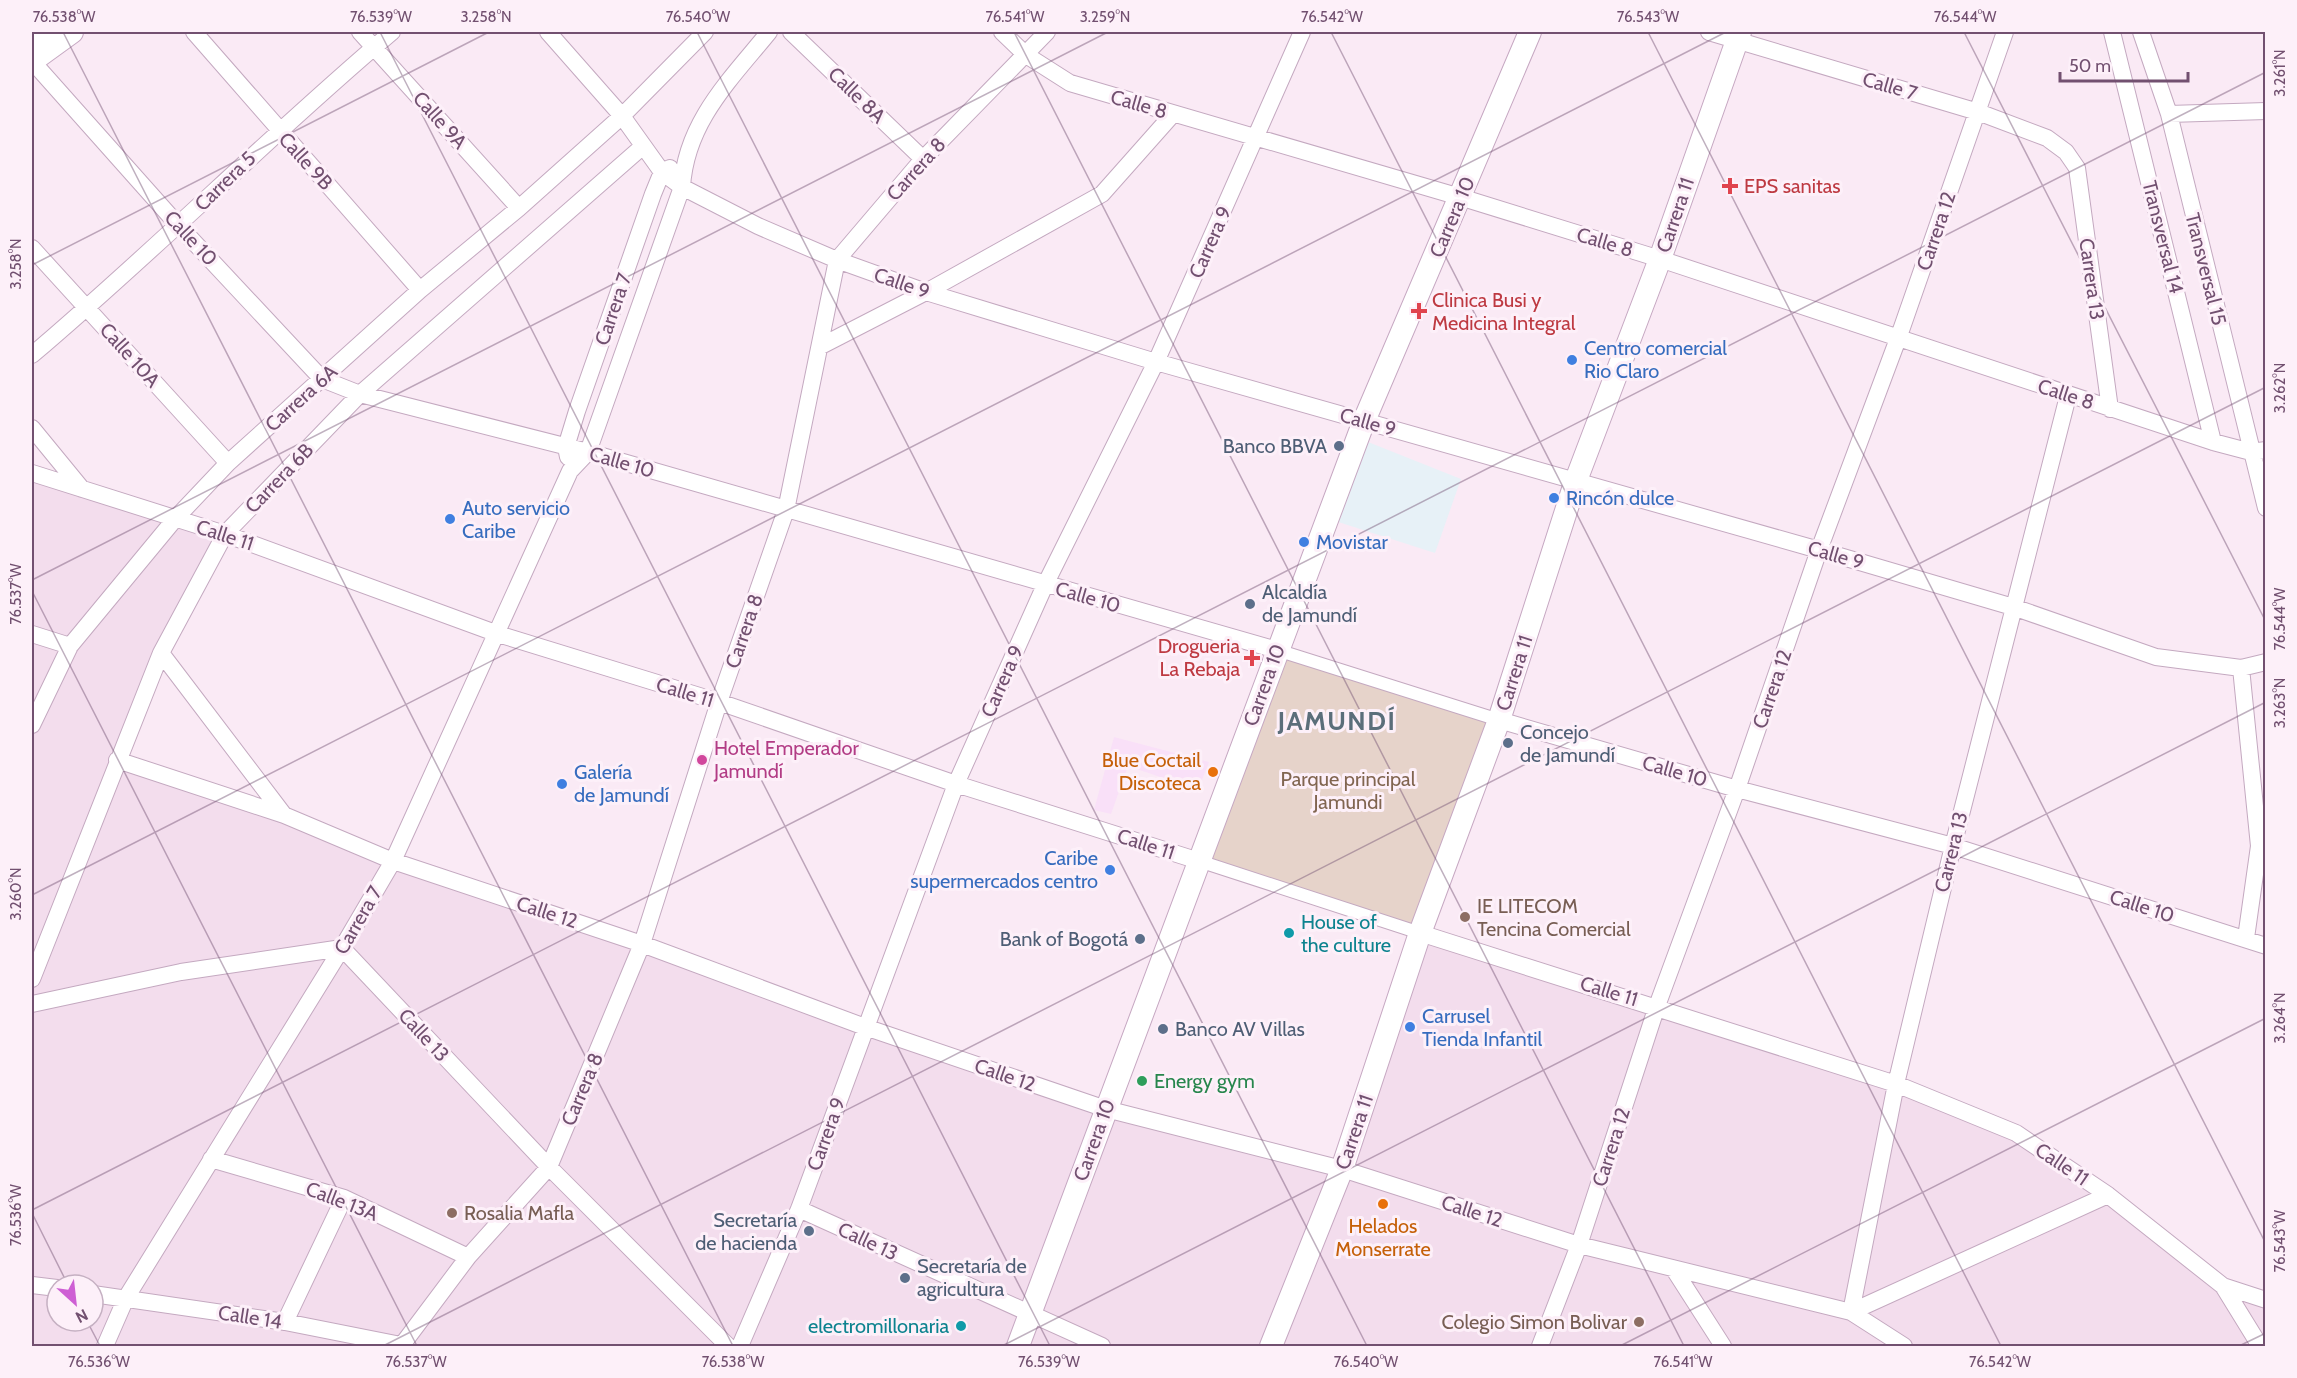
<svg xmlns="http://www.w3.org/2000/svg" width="2297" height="1378" viewBox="0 0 2297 1378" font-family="Cabin,sans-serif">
<rect width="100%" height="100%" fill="#faeaf5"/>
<path fill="#f3dded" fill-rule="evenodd" d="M32,477L225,534L117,759L1106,1109L1341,1169L1420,933L2016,1133L2223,1286L2265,1300V1346H32ZM57,1285H93V1321H57Z"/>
<path fill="#f9e0f8" d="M1114,737L1209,762L1198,790L1128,766L1111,814L1094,810Z"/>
<path fill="#e7f1f7" d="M1358,438L1461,479L1435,553L1332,520Z"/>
<path fill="#e6d3ca" d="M1277,650L1499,720L1420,933L1199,861Z"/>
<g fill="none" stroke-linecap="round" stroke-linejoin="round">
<g stroke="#c4a9c0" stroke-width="14">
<path id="pedestrian" d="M1277,650L1499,720
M1199,861L1420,933"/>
</g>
<g stroke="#c4a9c0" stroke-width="18">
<path id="minor" d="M194,32L420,290
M360,32L519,208
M548,32L622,116L662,172L682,187L758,226L837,260L926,292L1156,362L1819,550L2013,607L2156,657L2241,668L2266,662
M791,32L923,159
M1002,32L1026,55L1070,83L1460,197L1660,259L2213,442L2251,452L2266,450
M1709,32L1978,112L2047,138L2066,152L2077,168L2110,409
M2112,32L2213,442
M2141,32L2169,114L2266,508
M32,61L178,225L322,379L360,394L588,452L1277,650
M2169,114L2266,111
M32,248L228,463
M821,346L926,292L1102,194L1173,114
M32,355C155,251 269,136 392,32
M32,428L82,489
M568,457L566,447L577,411L653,194L662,172L670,168
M32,473L225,534L498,634L719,702L956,784L1199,861
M32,634L70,646
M161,653L284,815
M2241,668L2259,846L2246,938
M1499,720L1737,789L1953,846L2266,946
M32,725L70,646L175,519L228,463L420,290L519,208L622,116L705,32
M117,760L284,815L393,861L642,944L865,1027L1106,1109L1342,1169L1579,1245L1851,1312L1904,1346
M1420,933L1896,1084L2016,1133L2108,1195L2223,1286L2266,1300
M32,979L161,653L225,534L360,394L642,147
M32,1004L181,972L342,948L549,1167L728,1346
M211,1159L344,1198L468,1257
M799,1209L1102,1346
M1673,1268L1723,1346
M32,1285L57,1288
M2223,1286L2260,1346
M93,1294L285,1322L406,1346
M1851,1312L1896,1084L1953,846L2068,396
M1851,1312L2108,1195
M285,1322L344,1198
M402,1345L468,1257L549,1167L642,944L719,702L786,510L837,260L923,159L1047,32
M105,1346L126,1298L342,948L393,861L570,471L588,452L682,187C686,122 730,80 769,32
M740,1346L799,1209L956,784L1045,585L1156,362L1302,32
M1540,1346L1579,1245L1657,1006L1737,789L1819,550L1899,336L2005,32"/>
</g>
<g stroke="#c6a8c2" stroke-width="24">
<path id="secondary" d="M32,41L44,32
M32,61L72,32
M1018,1346L1364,421L1530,32
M1271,1346L1342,1169L1420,933L1499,720L1575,483L1660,259L1740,32"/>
</g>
<use href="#pedestrian" stroke="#fff" stroke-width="12"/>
<use href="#minor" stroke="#fff" stroke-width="16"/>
<use href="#secondary" stroke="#fff" stroke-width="22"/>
</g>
<path fill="none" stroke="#725070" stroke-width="1.5" stroke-opacity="0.45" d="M63,32L733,1346M380,32L1050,1346M697,32L1367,1346M1014,32L1684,1346M1331,32L2001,1346M1648,32L2266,1244M1964,32L2266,622M32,265L489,32M32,580L1108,32M32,591L417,1346M32,895L1726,32M32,1210L2266,72M32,1213L68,1285M87,1321L100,1346M383,1346L2266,387M1002,1346L2266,702M1620,1346L2266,1018M2239,1346L2266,1333"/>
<g fill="#e0444e" stroke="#fdf0f9" stroke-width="2">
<path d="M1727 177h6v6h6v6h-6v6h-6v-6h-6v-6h6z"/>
<path d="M1416 302h6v6h6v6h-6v6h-6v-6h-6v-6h6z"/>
<path d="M1249 649h6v6h6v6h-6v6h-6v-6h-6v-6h6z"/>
</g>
<g fill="#3f7fe0" stroke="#fdf0f9" stroke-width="2">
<circle cx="1572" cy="360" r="6"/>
<circle cx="1554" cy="498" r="6"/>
<circle cx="450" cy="519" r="6"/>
<circle cx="1304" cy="542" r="6"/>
<circle cx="562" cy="784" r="6"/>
<circle cx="1110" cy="870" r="6"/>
<circle cx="1410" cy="1027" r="6"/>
</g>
<g fill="#5c6f8a" stroke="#fdf0f9" stroke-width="2">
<circle cx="1339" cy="446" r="6"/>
<circle cx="1250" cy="604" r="6"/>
<circle cx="1508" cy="743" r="6"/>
<circle cx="1140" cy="939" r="6"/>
<circle cx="1163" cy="1029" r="6"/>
<circle cx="809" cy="1231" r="6"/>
<circle cx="905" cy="1278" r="6"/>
</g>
<circle fill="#d1479c" stroke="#fdf0f9" stroke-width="2" cx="702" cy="760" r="6"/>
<g fill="#e8710a" stroke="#fdf0f9" stroke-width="2">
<circle cx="1213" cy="772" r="6"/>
<circle cx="1383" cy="1204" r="6"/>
</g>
<g fill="#8d6e63" stroke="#fdf0f9" stroke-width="2">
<circle cx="1465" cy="917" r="6"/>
<circle cx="452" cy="1213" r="6"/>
<circle cx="1639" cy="1322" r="6"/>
</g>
<g fill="#0f9aa8" stroke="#fdf0f9" stroke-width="2">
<circle cx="1289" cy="933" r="6"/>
<circle cx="961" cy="1326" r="6"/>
</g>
<circle fill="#2e9e5b" stroke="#fdf0f9" stroke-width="2" cx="1142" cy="1081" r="6"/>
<g text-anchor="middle" stroke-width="6" stroke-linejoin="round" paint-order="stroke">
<g font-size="20" fill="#725070" stroke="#fdf0f9">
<text transform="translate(1890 86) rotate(16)" y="7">Calle 7</text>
<text transform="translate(857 95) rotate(44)" y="7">Calle 8A</text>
<text transform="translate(1139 104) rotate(16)" y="7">Calle 8</text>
<text transform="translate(440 120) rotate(48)" y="7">Calle 9A</text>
<text transform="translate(306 161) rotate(48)" y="7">Calle 9B</text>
<text transform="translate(916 169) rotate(-48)" y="7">Carrera 8</text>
<text transform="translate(225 181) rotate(-44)" y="7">Carrera 5</text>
<text transform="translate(1675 215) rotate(-71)" y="7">Carrera 11</text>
<text transform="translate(1452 217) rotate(-67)" y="7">Carrera 10</text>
<text transform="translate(1936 231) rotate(-71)" y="7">Carrera 12</text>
<text transform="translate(2163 237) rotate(76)" y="7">Transversal 14</text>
<text transform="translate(191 238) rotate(47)" y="7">Calle 10</text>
<text transform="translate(1210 242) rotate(-66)" y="7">Carrera 9</text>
<text transform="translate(1605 242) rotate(17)" y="7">Calle 8</text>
<text transform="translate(2206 269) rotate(76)" y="7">Transversal 15</text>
<text transform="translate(2092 279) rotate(82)" y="7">Carrera 13</text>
<text transform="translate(902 283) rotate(19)" y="7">Calle 9</text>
<text transform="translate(613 309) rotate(-71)" y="7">Carrera 7</text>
<text transform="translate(130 355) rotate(48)" y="7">Calle 10A</text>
<text transform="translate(2066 394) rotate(18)" y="7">Calle 8</text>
<text transform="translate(301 398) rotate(-42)" y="7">Carrera 6A</text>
<text transform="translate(1368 422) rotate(16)" y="7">Calle 9</text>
<text transform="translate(622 462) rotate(16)" y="7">Calle 10</text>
<text transform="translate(279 478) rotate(-46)" y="7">Carrera 6B</text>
<text transform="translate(225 535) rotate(18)" y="7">Calle 11</text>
<text transform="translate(1836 555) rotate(16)" y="7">Calle 9</text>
<text transform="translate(1088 597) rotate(16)" y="7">Calle 10</text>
<text transform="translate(744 631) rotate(-71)" y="7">Carrera 8</text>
<text transform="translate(1514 673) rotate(-72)" y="7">Carrera 11</text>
<text transform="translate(1002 681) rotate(-66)" y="7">Carrera 9</text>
<text transform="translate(1264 685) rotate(-70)" y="7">Carrera 10</text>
<text transform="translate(1772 689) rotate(-71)" y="7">Carrera 12</text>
<text transform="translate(685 692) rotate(17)" y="7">Calle 11</text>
<text transform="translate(1675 771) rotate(16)" y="7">Calle 10</text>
<text transform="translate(1146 844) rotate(18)" y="7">Calle 11</text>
<text transform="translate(1951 852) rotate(-76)" y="7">Carrera 13</text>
<text transform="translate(2142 906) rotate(18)" y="7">Calle 10</text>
<text transform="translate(547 912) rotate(18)" y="7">Calle 12</text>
<text transform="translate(358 920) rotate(-60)" y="7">Carrera 7</text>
<text transform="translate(1609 991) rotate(17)" y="7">Calle 11</text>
<text transform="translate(424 1035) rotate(47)" y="7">Calle 13</text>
<text transform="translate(1005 1075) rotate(19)" y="7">Calle 12</text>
<text transform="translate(582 1089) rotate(-67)" y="7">Carrera 8</text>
<text transform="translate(1354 1132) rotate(-71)" y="7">Carrera 11</text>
<text transform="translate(826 1134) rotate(-70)" y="7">Carrera 9</text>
<text transform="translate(1094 1140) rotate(-70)" y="7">Carrera 10</text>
<text transform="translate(1611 1147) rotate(-72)" y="7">Carrera 12</text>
<text transform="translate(2062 1164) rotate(34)" y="7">Calle 11</text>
<text transform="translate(342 1201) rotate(21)" y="7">Calle 13A</text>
<text transform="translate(1472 1211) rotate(18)" y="7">Calle 12</text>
<text transform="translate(868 1241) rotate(25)" y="7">Calle 13</text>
<text transform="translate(250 1317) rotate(9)" y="7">Calle 14</text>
</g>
<g font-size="20" fill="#be3a42" stroke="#fdf0f9" text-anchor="start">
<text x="1744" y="193">EPS sanitas</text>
<text x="1432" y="307">Clinica Busi y<tspan x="1432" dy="23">Medicina Integral</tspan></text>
<text x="1240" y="653" text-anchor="end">Drogueria<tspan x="1240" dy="23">La Rebaja</tspan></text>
</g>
<g font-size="20" fill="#366cbe" stroke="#fdf0f9" text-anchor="start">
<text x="1584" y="355">Centro comercial<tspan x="1584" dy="23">Rio Claro</tspan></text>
<text x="1566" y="505">Rincón dulce</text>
<text x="462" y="515">Auto servicio<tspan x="462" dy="23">Caribe</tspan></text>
<text x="1316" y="549">Movistar</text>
<text x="574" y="779">Galería<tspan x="574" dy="23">de Jamundí</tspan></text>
<text x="1098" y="865" text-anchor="end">Caribe<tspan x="1098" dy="23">supermercados centro</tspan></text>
<text x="1422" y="1023">Carrusel<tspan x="1422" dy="23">Tienda Infantil</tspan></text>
</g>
<g font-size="20" fill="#4e5e75" stroke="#fdf0f9" text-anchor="start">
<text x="1327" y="453" text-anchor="end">Banco BBVA</text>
<text x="1262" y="599">Alcaldía<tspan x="1262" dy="23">de Jamundí</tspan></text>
<text x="1520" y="739">Concejo<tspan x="1520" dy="23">de Jamundí</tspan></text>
<text x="1128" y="946" text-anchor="end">Bank of Bogotá</text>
<text x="1175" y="1036">Banco AV Villas</text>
<text x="797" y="1227" text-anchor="end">Secretaría<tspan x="797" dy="23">de hacienda</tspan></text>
<text x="917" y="1273">Secretaría de<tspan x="917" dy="23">agricultura</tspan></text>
</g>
<g font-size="20" fill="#b23c85" stroke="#fdf0f9" text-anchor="start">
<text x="714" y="755">Hotel Emperador<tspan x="714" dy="23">Jamundí</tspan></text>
</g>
<g font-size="20" fill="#c56008" stroke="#fdf0f9" text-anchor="end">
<text x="1201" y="767">Blue Coctail<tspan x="1201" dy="23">Discoteca</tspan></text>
<text x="1383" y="1233" text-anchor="middle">Helados<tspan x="1383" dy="23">Monserrate</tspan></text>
</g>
<g font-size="20" fill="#816550" stroke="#fdf0f9">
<text x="1348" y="786">Parque principal<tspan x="1348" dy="23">Jamundi</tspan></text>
</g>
<g font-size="20" fill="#785e54" stroke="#fdf0f9" text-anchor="start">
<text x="1477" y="913">IE LITECOM<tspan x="1477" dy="23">Tencina Comercial</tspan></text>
<text x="464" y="1220">Rosalia Mafla</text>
<text x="1627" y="1329" text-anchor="end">Colegio Simon Bolivar</text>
</g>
<g font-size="20" fill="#0d838f" stroke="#fdf0f9" text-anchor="start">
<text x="1301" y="929">House of<tspan x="1301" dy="23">the culture</tspan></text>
<text x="949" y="1333" text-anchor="end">electromillonaria</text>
</g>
<g font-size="20" fill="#27864d" stroke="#fdf0f9" text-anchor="start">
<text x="1154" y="1088">Energy gym</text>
</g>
<g font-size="26" font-weight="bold" letter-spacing="1.5" fill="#5b6e7a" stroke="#fdf0f9">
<text x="1337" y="730">JAMUNDÍ</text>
</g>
</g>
<rect width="2297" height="1378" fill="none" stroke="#fdf0f9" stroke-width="66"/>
<g transform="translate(75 1303) rotate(153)"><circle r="28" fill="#fdf0f9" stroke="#c5b0c2" stroke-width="1.5"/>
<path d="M0-4.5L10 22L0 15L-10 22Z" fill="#ce5fd4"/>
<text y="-9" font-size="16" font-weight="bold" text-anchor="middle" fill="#725070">N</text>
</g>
<path d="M2060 72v9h128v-9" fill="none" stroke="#725070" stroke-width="3"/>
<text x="2069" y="72" font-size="18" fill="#725070" stroke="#fdf0f9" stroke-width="4.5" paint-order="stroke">50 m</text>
<rect x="33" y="33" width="2231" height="1312" fill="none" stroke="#725070" stroke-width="2"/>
<g font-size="15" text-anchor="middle" fill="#725070">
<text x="64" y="22">76.538°W</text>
<text x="381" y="22">76.539°W</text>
<text x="486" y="22">3.258°N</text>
<text x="698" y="22">76.540°W</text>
<text x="1015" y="22">76.541°W</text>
<text x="1105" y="22">3.259°N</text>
<text x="1332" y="22">76.542°W</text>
<text x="1648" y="22">76.543°W</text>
<text x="1965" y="22">76.544°W</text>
<text transform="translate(2280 73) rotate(-90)" y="5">3.261°N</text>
<text transform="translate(16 264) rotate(-90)" y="5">3.258°N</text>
<text transform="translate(2280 388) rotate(-90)" y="5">3.262°N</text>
<text transform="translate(16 594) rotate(-90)" y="5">76.537°W</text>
<text transform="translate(2280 619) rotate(-90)" y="5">76.544°W</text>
<text transform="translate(2280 703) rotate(-90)" y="5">3.263°N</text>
<text transform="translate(16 894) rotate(-90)" y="5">3.260°N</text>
<text transform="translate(2280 1018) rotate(-90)" y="5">3.264°N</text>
<text transform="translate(16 1215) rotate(-90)" y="5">76.536°W</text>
<text transform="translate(2280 1241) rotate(-90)" y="5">76.543°W</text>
<text x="99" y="1367">76.536°W</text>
<text x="416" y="1367">76.537°W</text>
<text x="733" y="1367">76.538°W</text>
<text x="1049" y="1367">76.539°W</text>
<text x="1366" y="1367">76.540°W</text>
<text x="1683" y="1367">76.541°W</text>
<text x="2000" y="1367">76.542°W</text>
</g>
</svg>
